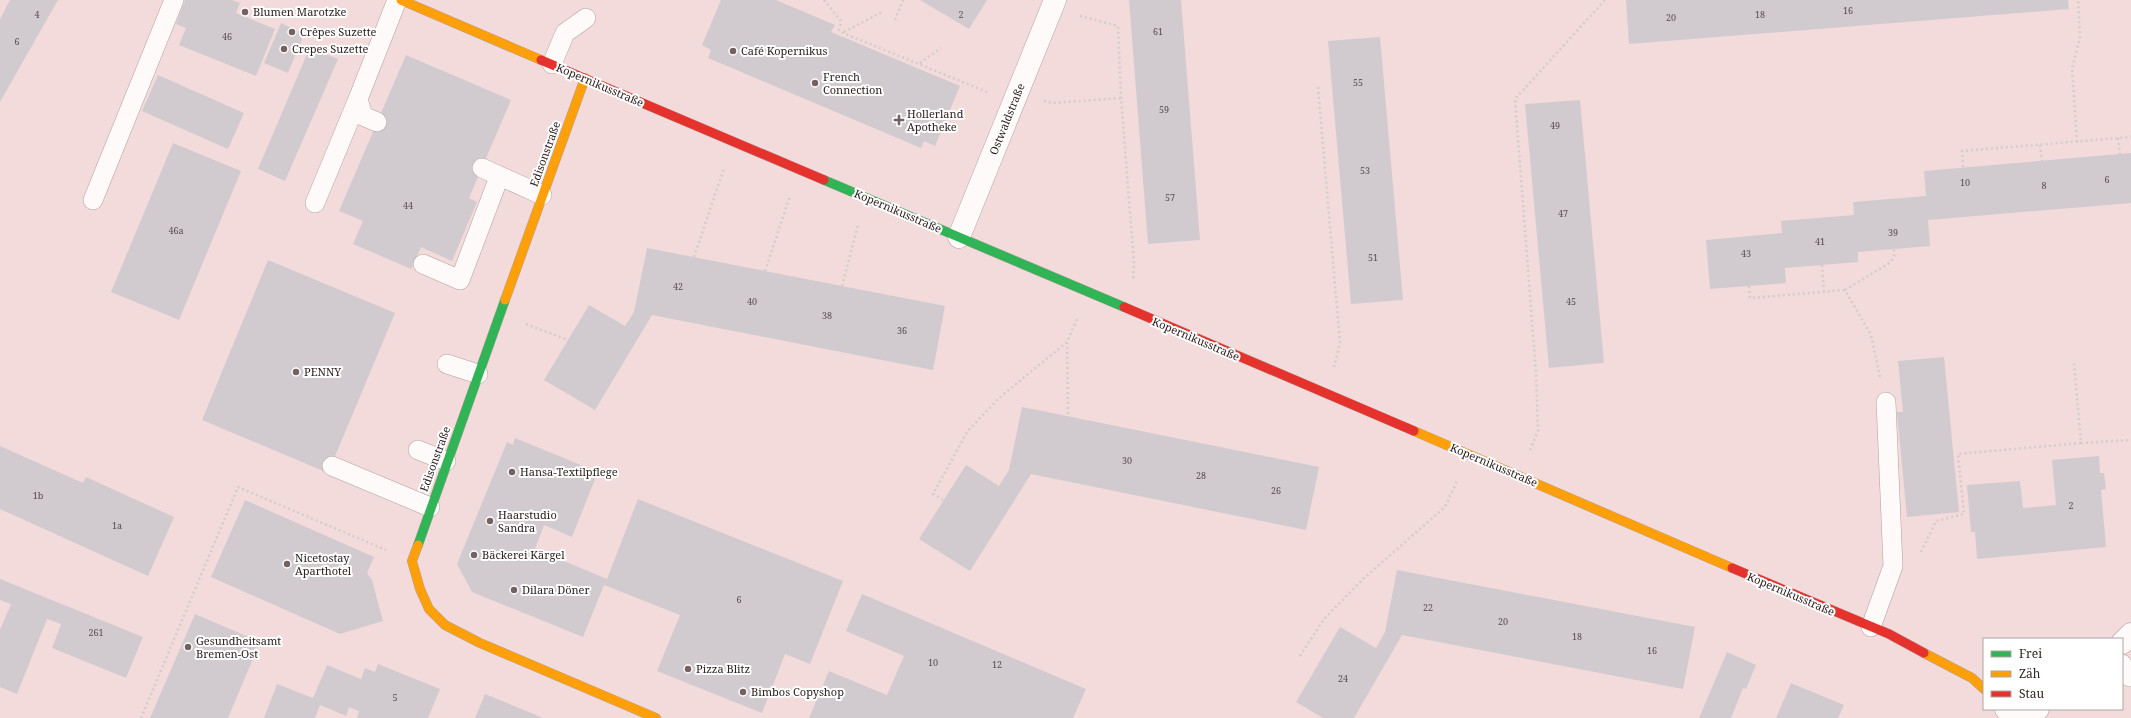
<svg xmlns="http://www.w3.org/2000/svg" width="2131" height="718" viewBox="0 0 2131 718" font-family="'Noto Serif',serif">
<rect width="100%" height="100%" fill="#f2dbda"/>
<path fill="#d1cbd0" d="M10,0H58L0,102V19Z
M185,0H232L240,3L236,13L275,29L256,76L179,45L186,28L176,24Z
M721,0H776L835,25L831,32L960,86L935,146L924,141L921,148L708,58L711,50L702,45Z
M920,0H987L969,29Z
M1129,0H1181L1200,240L1148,244Z
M1626,0H2068L2069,9L1629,44Z
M281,23L304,34L288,73L264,63Z
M1380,37L1403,300L1351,304L1328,41Z
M310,47L338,59L285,181L258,169Z
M406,55L511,100L469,198L477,202L452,261L421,247L411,269L353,244L363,221L339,211Z
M158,75L244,113L228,149L142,111Z
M1580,100L1604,363L1549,368L1525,104Z
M173,143L241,171L179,320L111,292Z
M2131,153V203L1928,220L1930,246L1858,252V262L1785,268L1786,283L1710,289L1706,240L1782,233L1781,221L1854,215L1853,202L1926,196L1924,171Z
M647,248L945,306L933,370L652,315L595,410L544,380L589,305L625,326L634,312Z
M268,260L395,313L328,473L202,420Z
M1944,357L1959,512L1907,517L1897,412H1903L1898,361Z
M1022,407L1319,467L1306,530L1031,474L970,571L919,539L966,465L999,486L1009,470Z
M515,438L598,472L572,537L544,525L535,549L607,579L638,499L843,581L810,664L785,654L762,713L657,671L680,615L604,585L583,637L472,592L457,564L507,442L513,445Z
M0,446L83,483L86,477L174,517L148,576L0,509Z
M2099,456L2100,473H2104L2106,489L2101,490L2106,547L1977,559L1975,532H1971L1967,485L2020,481L2023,508L2056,505L2052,460Z
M245,500L374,557L367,573L372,580L383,621L340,634L211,577Z
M1397,570L1695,627L1683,689L1402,635L1354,718H1323L1296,702L1340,627L1376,648L1385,632Z
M0,579L143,637L126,678L52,648L61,624L47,619L17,694L0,687V630L11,604L0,600Z
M862,594L1086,689L1073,718H809L829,671L887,695L904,656L846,631Z
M195,614L260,642L228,718H150Z
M1727,652L1756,665L1746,689L1743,688L1731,718H1699Z
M378,664L440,689L428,718H357L359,711L349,707L346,716L320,705L315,718H264L277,684L313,698L327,665L361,679L365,668L375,672Z
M1791,683L1844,705L1838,718H1776Z
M485,694L543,718H475Z"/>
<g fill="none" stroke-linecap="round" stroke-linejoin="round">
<g stroke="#b1a09f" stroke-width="20">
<path id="lane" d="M552,64L565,33L586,18
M377,122L363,116L358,99L397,0
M482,168L542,195
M93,200L174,0
M315,203L358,99
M423,264L460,280L499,177
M447,364L478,374
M418,450L446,461
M332,466L430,507
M1871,627L1893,566L1886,402
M2122,664L2130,677"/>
</g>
<g stroke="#b1a09f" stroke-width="23">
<path id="street" d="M959,237L1055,0
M2122,643L2131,634
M2006,709L2016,718
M2026,718L2038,709"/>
</g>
<g stroke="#b1a09f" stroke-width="10">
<path id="fast" d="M824,180L1124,307
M418,545L505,300"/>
</g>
<g stroke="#b1a09f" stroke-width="10">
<path id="slow" d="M401,0L541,60
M505,300L585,78
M1414,431L1732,568
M418,545L412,561L420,589L429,609L445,625L480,643L656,718
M1924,653L1972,678L1984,689"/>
</g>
<g stroke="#b1a09f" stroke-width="10">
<path id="jam" d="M541,60L824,180
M1124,307L1414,431
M1732,568L1889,634L1924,653"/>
</g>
<path stroke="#d3cdcc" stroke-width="2.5" stroke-dasharray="2 3" stroke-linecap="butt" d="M824,0L841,21L839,30L843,33L987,92
M1080,16L1118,26L1121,98L1134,263L1133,281
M895,20L903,0
M844,32L882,12
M920,63L941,48
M1318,87L1340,343L1334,367
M1044,101L1053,103L1121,98
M2118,138L2120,154
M2077,142L2072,68L2080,38L2078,0
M2040,145L2042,161
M1963,167L1962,151L2131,137
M694,257L724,168
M1822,265L1824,292
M765,271L790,196
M842,286L858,225
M1749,286L1750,298L1845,290
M526,324L568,340
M1067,342L1068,417
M1880,377L1871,335L1845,290L1891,262L1894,256V249
M2081,443L2131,440
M1530,450L1538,431L1536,373L1515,99L1605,0
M943,500L933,494L967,432L999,398L1067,342L1077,319
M1921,552L1936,521L1964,514L1958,454L2081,443L2074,363
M1300,656L1324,619L1363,579L1445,507L1457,481
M141,718L238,487L386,550"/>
<use href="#lane" stroke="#fdfaf9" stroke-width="19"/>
<use href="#street" stroke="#fdfaf9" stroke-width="22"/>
<use href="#fast" stroke="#30b455" stroke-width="9"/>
<use href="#slow" stroke="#ff9f0a" stroke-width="9"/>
<use href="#jam" stroke="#e5322d" stroke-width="9"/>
</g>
<g fill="#736261" stroke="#fff" stroke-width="1.5">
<circle cx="245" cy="12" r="4"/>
<circle cx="292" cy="32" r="4"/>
<circle cx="284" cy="49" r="4"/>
<circle cx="733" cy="51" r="4"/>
<circle cx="815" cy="83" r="4"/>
<path d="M897 114h4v4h4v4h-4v4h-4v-4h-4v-4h4z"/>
<circle cx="296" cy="372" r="4"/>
<circle cx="512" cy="472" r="4"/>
<circle cx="490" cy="521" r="4"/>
<circle cx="474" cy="555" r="4"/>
<circle cx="287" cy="564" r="4"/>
<circle cx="514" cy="590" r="4"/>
<circle cx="188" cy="647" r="4"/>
<circle cx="688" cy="669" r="4"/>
<circle cx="743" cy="692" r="4"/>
</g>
<g text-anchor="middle" stroke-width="4" stroke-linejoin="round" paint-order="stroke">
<g font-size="9" fill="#584c4c">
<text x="1848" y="14">16</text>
<text x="37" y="18">4</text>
<text x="961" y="18">2</text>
<text x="1760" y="18">18</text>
<text x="1671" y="21">20</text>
<text x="1158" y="35">61</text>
<text x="227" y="40">46</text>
<text x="17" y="45">6</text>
<text x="1358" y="86">55</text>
<text x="1164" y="113">59</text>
<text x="1555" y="129">49</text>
<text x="1365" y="174">53</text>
<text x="2107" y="183">6</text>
<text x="1965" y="186">10</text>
<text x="2044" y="189">8</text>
<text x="1170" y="201">57</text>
<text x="408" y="209">44</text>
<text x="1563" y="217">47</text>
<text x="176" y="234">46a</text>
<text x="1893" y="236">39</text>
<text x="1820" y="245">41</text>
<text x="1746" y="257">43</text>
<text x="1373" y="261">51</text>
<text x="678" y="290">42</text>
<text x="752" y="305">40</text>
<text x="1571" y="305">45</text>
<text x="827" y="319">38</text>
<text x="902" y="334">36</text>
<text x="1127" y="464">30</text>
<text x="1201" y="479">28</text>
<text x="1276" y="494">26</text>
<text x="38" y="499">1b</text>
<text x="2071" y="509">2</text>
<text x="117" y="529">1a</text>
<text x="739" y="603">6</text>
<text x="1428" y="611">22</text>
<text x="1503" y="625">20</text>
<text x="96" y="636">261</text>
<text x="1577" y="640">18</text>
<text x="1652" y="654">16</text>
<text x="933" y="666">10</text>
<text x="997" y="668">12</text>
<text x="1343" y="682">24</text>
<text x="395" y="701">5</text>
</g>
<g font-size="11" fill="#2f2120" stroke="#fff" text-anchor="start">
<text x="253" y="16">Blumen Marotzke</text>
<text x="300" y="36">Crêpes Suzette</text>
<text x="292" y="53">Crepes Suzette</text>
<text x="741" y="55">Café Kopernikus</text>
<text x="823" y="81">French<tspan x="823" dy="13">Connection</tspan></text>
<text x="907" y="118">Hollerland<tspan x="907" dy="13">Apotheke</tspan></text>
<text x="304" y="376">PENNY</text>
<text x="520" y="476">Hansa-Textilpflege</text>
<text x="498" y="519">Haarstudio<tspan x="498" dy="13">Sandra</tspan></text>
<text x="482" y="559">Bäckerei Kärgel</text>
<text x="295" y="562">Nicetostay<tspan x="295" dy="13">Aparthotel</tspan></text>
<text x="522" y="594">Dilara Döner</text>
<text x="196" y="645">Gesundheitsamt<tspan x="196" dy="13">Bremen-Ost</tspan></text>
<text x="696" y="673">Pizza Blitz</text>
<text x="751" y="696">Bimbos Copyshop</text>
</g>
<g font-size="11" fill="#2f2120" stroke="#fff">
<text transform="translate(600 85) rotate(23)" y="4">Kopernikusstraße</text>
<text transform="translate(1007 119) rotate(-68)" y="4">Ostwaldstraße</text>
<text transform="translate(545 154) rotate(-70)" y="4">Edisonstraße</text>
<text transform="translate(898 211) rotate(23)" y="4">Kopernikusstraße</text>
<text transform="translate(1196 339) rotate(23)" y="4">Kopernikusstraße</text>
<text transform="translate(435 459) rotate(-70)" y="4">Edisonstraße</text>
<text transform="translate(1494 465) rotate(23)" y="4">Kopernikusstraße</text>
<text transform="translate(1791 594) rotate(23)" y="4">Kopernikusstraße</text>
</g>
</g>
<rect x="1983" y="638" width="140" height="72" fill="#ffffff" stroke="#aca6a6"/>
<rect x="1991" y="651" width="20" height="6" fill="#30b455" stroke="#aca6a6"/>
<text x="2019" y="658" font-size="12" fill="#2f2120">Frei</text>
<rect x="1991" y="671" width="20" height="6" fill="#ff9f0a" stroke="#aca6a6"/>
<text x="2019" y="678" font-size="12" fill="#2f2120">Zäh</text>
<rect x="1991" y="691" width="20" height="6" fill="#e5322d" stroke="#aca6a6"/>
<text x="2019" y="698" font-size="12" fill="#2f2120">Stau</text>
</svg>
